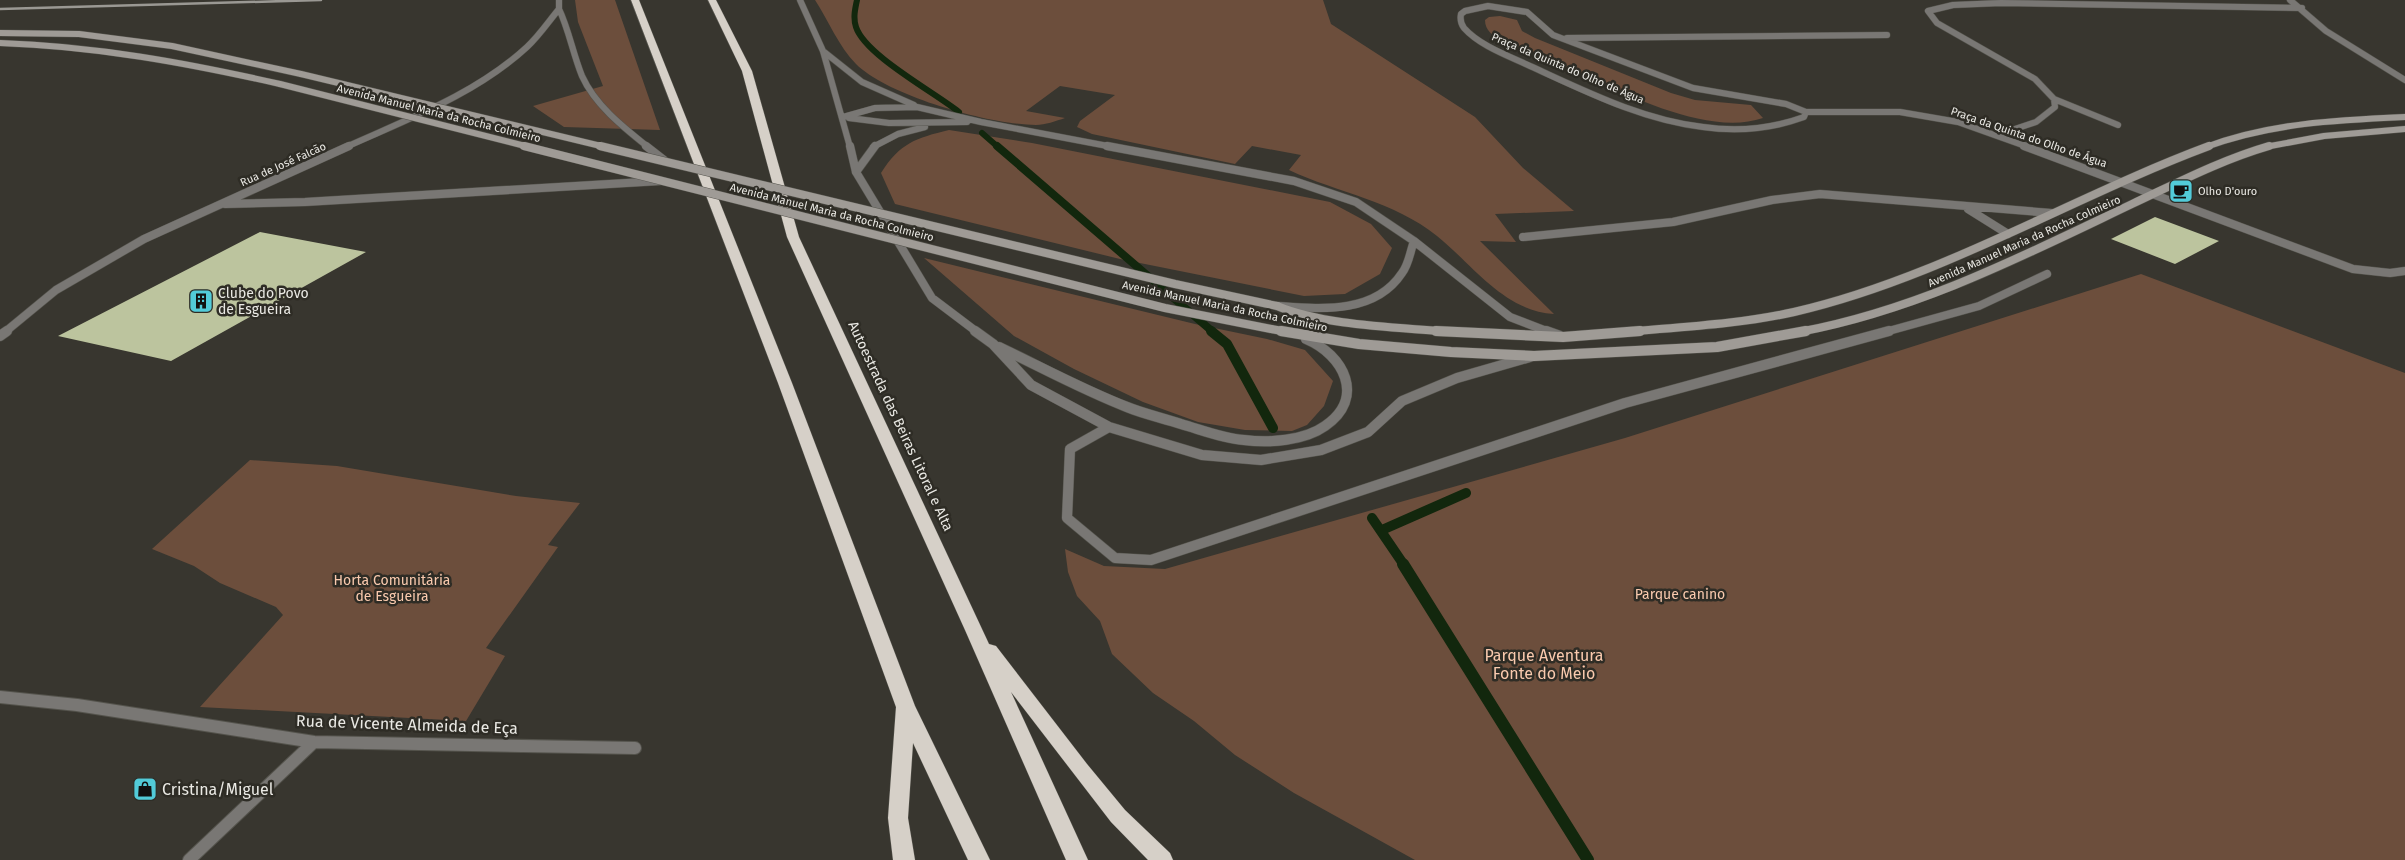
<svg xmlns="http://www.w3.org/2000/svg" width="2405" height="860" viewBox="0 0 2405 860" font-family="'Fira Sans',sans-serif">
<rect width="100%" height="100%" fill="#38362f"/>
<path fill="#6c4e3c" d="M575,0H615L660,130L564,127L533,106L603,86L578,22Z
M815,0H1323L1331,24L1475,117L1523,168L1574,211L1495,214L1516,242L1480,241L1554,314C1504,311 1473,265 1437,236C1394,201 1338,193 1289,170L1301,155L1252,146L1235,164L1092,134L1077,127L1080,121L1115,95L1060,86L1026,111L1065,118C1056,121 1045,125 1036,125C991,125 888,96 856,64C839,47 828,20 815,0Z
M1500,16L1517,20L1522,31L1535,38L1671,93L1695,100L1751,105L1763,118C1714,135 1643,102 1599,82C1566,68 1534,53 1500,40C1493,35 1485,31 1485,20L1489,17Z
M949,130L1032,143L1330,202L1371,224L1392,248L1380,274L1345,294L1304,296L1120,259L895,204L881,173C900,143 916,138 949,130Z
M924,258L1195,324L1267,339L1305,350L1333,381L1324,406L1307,425L1292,431L1245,430L1198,422L1143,402L1074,369L1014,336Z
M2141,274L2405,373V860H1415L1294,793L1235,755L1194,721L1153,693L1112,654L1100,621L1077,596L1068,572L1065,549L1104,566L1165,569L1625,438Z
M250,460L337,466L516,496L580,503L548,545L558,547L486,648L505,656L466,721L200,707L283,615L276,607L220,583L194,566L152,549Z"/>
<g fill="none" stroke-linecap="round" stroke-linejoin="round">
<path stroke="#12270d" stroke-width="6" d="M857,0C855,9 853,18 856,27C865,55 934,92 959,112
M982,133L998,147"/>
<path stroke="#12270d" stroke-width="8" d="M997,146L1213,332"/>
<path stroke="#12270d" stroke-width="10" d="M1211,331L1227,344L1273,428
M1372,518L1404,565
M1382,530L1466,493"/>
<path stroke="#12270d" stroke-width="12" d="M1403,564L1588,860"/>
</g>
<path fill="#bcc49e" d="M2155,217L2219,241L2175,264L2111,239Z
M260,232L366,252L171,361L58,336Z"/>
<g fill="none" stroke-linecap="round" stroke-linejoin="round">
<g stroke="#54534c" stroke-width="7">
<path id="street-far3" d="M800,0L823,51L850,147
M2290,0L2326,31L2405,80
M1488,6L1527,12L1553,35L1693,88L1786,104L1806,112L1804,117C1771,129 1738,132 1703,127C1642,120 1585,91 1530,66C1509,56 1480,46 1464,28C1461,24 1460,19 1461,14L1465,11Z
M559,9C569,30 573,54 582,76C595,105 623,127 648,147
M1567,38L1887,35
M823,51L862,82L914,105
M1806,112H1900L1958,122L2028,147
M843,117L875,108L917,107L981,122L1113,147
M849,118L889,123L967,122
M2118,125L2054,99L2035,79L1937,23L1928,11L1953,5L2001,3L2302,8
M1997,135L2036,122L2055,107L2054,99
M346,147C408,119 476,94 527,47C539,36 549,21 559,9V0
M873,147L898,134L925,127"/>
</g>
<g stroke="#54534c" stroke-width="9">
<path id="street-far2" d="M646,146L664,160
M850,146L856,172L932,298L977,332
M1107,146L1294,181L1356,202L1414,241
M2024,146L2353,269L2390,273L2405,271
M856,172L875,146
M225,204L305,202L660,181
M1968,209L2008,234
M1523,237L1673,222L1772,200L1820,194L2051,213
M1279,306C1322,309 1375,314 1402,273C1409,264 1410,252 1414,241L1510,317L1549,332
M5,332L56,290L144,239L349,146
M1885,332L1979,306L2047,274"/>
</g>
<g stroke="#54534c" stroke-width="11">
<path id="street-far1" d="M975,331L993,344L1031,385L1109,427L1202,455L1261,460L1321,450L1368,432L1402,401L1457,378L1530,357
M1546,331L1560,336
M0,336L7,331
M999,347C1041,367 1083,390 1127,407C1144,414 1163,418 1181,424C1202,430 1222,438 1244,440C1269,443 1304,441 1325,426C1366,398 1344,355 1306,339
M1109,427L1070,449L1067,518L1115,558L1151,560L1625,403L1889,331"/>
</g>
<g stroke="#54534c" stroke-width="14">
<path id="street" d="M0,697L77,705L314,742L635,748
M189,860L314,742"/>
</g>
<g stroke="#54534c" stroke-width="7">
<path id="secondary-far2" d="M0,33L79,34L172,46L301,74
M0,43C95,46 187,63 280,84
M2206,147C2270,123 2337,120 2405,117
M2265,147L2324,136L2405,129"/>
</g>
<g stroke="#54534c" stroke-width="9">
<path id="secondary-far1" d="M1277,306C1325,326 1397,327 1450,332
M1271,329L1288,332
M1625,332C1680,327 1741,324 1794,312C1938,279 2072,197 2209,146
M1799,332C1918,310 2025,255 2132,204C2177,183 2221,160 2269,146"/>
</g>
<g stroke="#54534c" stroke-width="11">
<path id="secondary" d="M1281,331L1359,344L1451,352L1534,356L1717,347L1806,331
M1436,331L1563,337L1640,331"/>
</g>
<g stroke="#54534c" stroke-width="1">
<path id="highway" d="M631,0H639L792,383L915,706L990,860H968L913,743L908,818L915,860H893L888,818L896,707L778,383Z
M708,0H716L752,71L799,237L989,644L996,646L1087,764L1125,810L1170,853L1173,860H1148L1111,822L1011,692L1088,860H1066L965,630L787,237L742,71Z"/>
</g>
<use href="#street-far3" stroke="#797774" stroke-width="6"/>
<use href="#street-far2" stroke="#797774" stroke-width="8"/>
<use href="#street-far1" stroke="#797774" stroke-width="10"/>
<use href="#street" stroke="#797774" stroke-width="12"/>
<use href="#secondary-far2" stroke="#9f9b96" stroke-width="6"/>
<use href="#secondary-far1" stroke="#9f9b96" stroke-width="8"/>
<use href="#secondary" stroke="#9f9b96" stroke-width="10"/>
<use href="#highway" fill="#d6d0c8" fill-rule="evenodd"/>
<path stroke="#9a9893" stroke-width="2.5" d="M0,9L321,0"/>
<g stroke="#54534c" stroke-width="7" stroke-linecap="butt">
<path id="secondary-bridge-far1" d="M301,74L605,147
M280,84L529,147"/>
</g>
<g stroke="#54534c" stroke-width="9" stroke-linecap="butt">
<path id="secondary-bridge" d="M524,146L1165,308L1271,329
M600,146L1175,284L1277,306"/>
</g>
<use href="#secondary-bridge-far1" stroke="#9f9b96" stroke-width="6"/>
<use href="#secondary-bridge" stroke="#9f9b96" stroke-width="8"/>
</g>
<defs>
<g id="cafe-square" transform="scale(1.25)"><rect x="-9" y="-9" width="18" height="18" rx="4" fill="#52cbd9" stroke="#2e2c25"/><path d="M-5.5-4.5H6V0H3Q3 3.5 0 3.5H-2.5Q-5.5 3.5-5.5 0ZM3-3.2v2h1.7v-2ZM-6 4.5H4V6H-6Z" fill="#111"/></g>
<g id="building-square" transform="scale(1.25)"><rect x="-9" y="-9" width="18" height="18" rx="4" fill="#52cbd9" stroke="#2e2c25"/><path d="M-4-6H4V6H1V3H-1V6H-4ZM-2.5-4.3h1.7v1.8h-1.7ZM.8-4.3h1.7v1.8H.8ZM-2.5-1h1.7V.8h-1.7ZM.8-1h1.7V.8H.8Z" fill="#111"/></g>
<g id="shop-square" transform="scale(1.25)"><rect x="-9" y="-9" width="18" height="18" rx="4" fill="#52cbd9" stroke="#2e2c25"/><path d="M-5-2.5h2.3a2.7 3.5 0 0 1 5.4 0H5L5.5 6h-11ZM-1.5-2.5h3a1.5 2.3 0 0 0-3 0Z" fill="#111"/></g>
</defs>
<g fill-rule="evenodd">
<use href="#cafe-square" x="2181" y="191"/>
<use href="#building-square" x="201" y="301"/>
<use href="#shop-square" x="145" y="789"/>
</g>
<g text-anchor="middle" stroke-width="5" stroke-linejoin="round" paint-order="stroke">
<g font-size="11" fill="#eae9e4" stroke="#2e2c25">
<text transform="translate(1568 68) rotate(23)" y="4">Praça da Quinta do Olho de Água</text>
<text transform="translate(439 113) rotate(14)" y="4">Avenida Manuel Maria da Rocha Colmieiro</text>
<text transform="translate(2029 137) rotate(19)" y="4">Praça da Quinta do Olho de Água</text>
<text transform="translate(283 164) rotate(-24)" y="4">Rua de José Falcão</text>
<text transform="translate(832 212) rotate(14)" y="4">Avenida Manuel Maria da Rocha Colmieiro</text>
<text transform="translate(2024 241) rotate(-24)" y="4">Avenida Manuel Maria da Rocha Colmieiro</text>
<text transform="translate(1225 306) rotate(12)" y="4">Avenida Manuel Maria da Rocha Colmieiro</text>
</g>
<g font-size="11" fill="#eae9e4" stroke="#2e2c25" text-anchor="start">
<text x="2198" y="195">Olho D'ouro</text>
</g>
<g font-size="14" fill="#eae9e4" stroke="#2e2c25" text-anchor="start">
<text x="218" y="298">Clube do Povo<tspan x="218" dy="16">de Esgueira</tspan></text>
</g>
<g font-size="14" fill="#eae9e4" stroke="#2e2c25">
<text transform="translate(901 426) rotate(65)" y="5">Autoestrada das Beiras Litoral e Alta</text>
</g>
<g font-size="14" fill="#facaae" stroke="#2e2c25">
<text x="392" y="585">Horta Comunitária<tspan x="392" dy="16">de Esgueira</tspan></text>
<text x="1680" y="599">Parque canino</text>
</g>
<g font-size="16" fill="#facaae" stroke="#2e2c25">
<text x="1544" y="661">Parque Aventura<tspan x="1544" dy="18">Fonte do Meio</tspan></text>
</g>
<g font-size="16" fill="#eae9e4" stroke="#2e2c25">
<text transform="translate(407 724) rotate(2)" y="6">Rua de Vicente Almeida de Eça</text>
</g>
<g font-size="16" fill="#eae9e4" stroke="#2e2c25" text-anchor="start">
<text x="162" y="795">Cristina/Miguel</text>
</g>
</g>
</svg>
